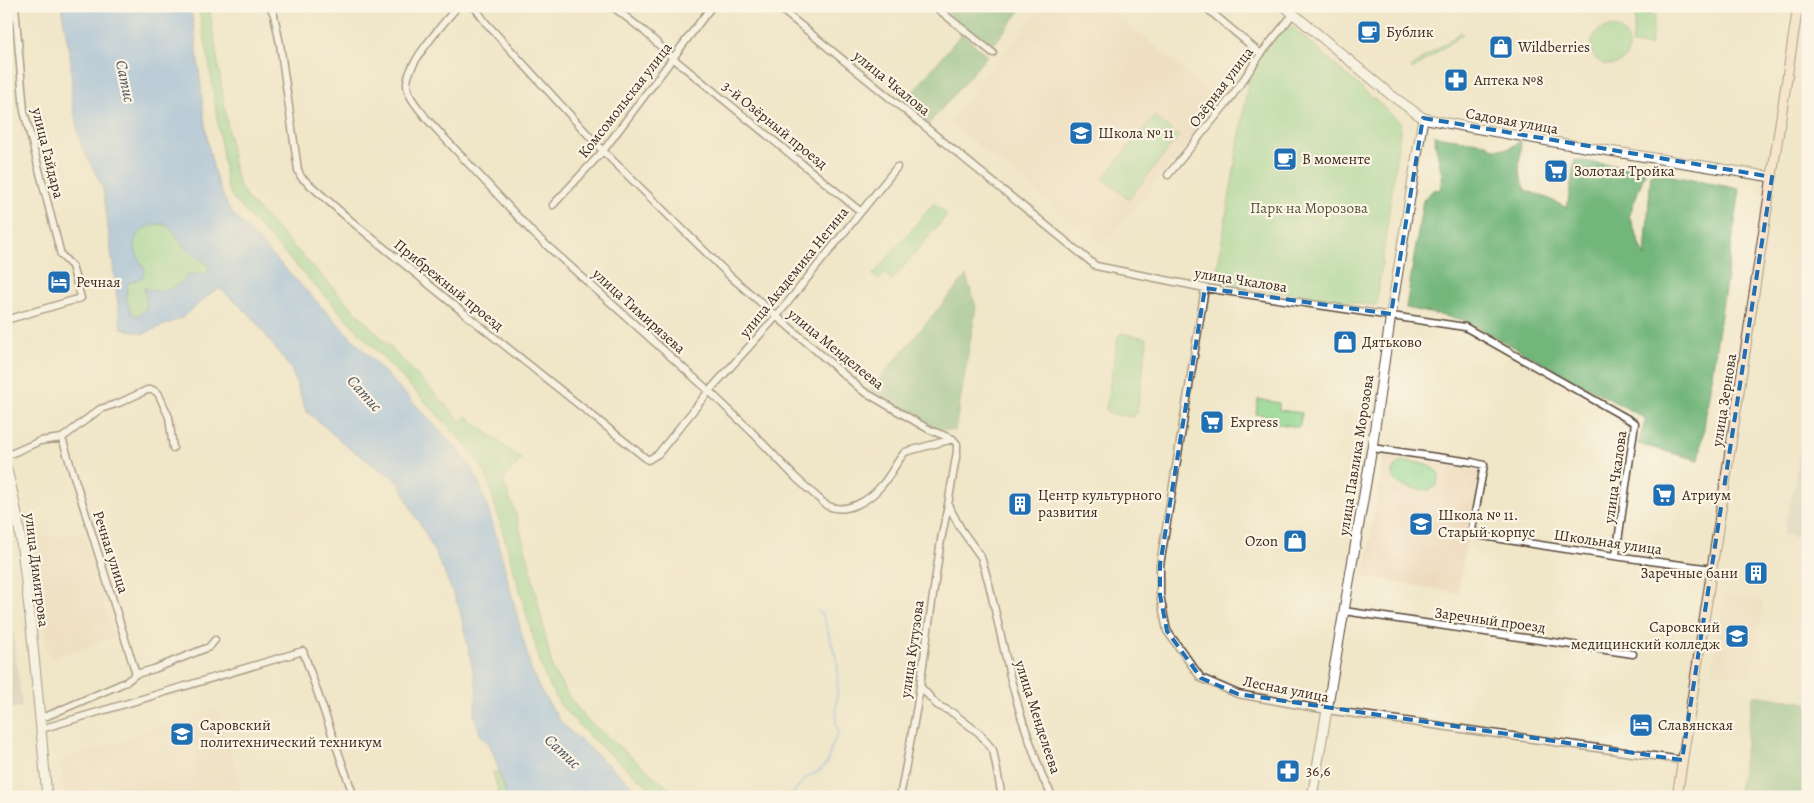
<svg xmlns="http://www.w3.org/2000/svg" width="1814" height="803" viewBox="0 0 1814 803" font-family="Alegreya,serif">
<rect width="100%" height="100%" fill="#fcf5e5"/>
<filter id="ink" filterUnits="userSpaceOnUse"><feTurbulence type="fractalNoise" baseFrequency=".02" numOctaves="2"/><feDisplacementMap in="SourceGraphic" scale="10" xChannelSelector="R" yChannelSelector="G"/><feConvolveMatrix kernelMatrix="1 2 1 2 8 2 1 2 1" color-interpolation-filters="sRGB"/></filter>
<filter id="wash" filterUnits="userSpaceOnUse"><feTurbulence type="fractalNoise" baseFrequency=".0096" numOctaves="4" result="noise"/><feDisplacementMap in="SourceGraphic" scale="20" xChannelSelector="R" yChannelSelector="G"/><feGaussianBlur stdDeviation="1.12" result="paint"/><feColorMatrix in="noise" values="0 0 0 0 0 0 0 0 0 0 0 0 0 0 0 0 0 1.4 0 .05"/><feComposite in="paint" operator="in"/></filter>
<g filter="url(#wash)">
<rect width="100%" height="100%" fill="#f0e6c8"/>
<path fill="#ecd8ba" d="M1042,6H1106L1169,57L1221,102L1189,144L1102,246L950,122L965,102Z
M1384,455L1479,471L1458,593L1364,577Z
M83,534L113,637L49,659L45,645V622L35,541L41,538Z
M1724,595L1763,601L1751,678L1712,672Z
M217,708L244,797H65L60,761Z"/>
<path fill="#cbc3b8" d="M1808,403V539L1783,535L1794,484Z
M6,569L22,707L6,709Z"/>
<path fill="#8ed58f" stroke="#648056" d="M198,6H209L234,168L238,182L247,198L461,421L466,416L521,459L503,481L514,509L529,562L553,671L569,697L586,719L679,797H661L590,737L561,706L544,675L486,473L468,447L234,200L227,186L208,55Z
M1636,12L1655,15L1650,46L1632,44Z
M1289,24L1401,123L1376,306L1215,283L1252,62Z
M1591 46a19 19 0 1 1 38 0a19 19 0 1 1-38 0Z
M1461,32L1463,34L1412,70L1411,67Z
M1154,116L1179,136L1129,199L1103,179Z
M934,203L947,215L892,280L885,274L879,280L873,275Z
M157,224C176,225 175,236 186,248C193,256 203,260 210,268L206,274H191C181,283 169,293 156,292C151,291 148,290 144,290C149,302 148,310 137,317L131,312L126,298L128,283L145,270C132,249 127,230 157,224Z
M1121,333L1145,338L1147,341L1137,413L1132,417L1108,413L1106,409L1118,336Z
M1258,399L1279,403V410L1302,413L1299,427L1274,423L1275,417L1256,414Z
M1402,462C1414,462 1434,463 1439,475L1437,485L1429,490C1418,489 1391,488 1392,473C1393,467 1397,464 1402,462Z
M498,771L507,797H500L493,772Z"/>
<path fill="#72b67a" stroke="#56704c" d="M938,6H1024L991,48Z
M962,33L987,56L928,125L903,104Z
M1434,136L1485,143L1494,149H1508L1521,141L1519,171L1525,190L1547,198L1567,208L1575,160L1646,170L1629,216L1645,257L1651,172L1740,189L1699,460L1638,444L1646,419L1464,320L1406,308L1423,200L1434,189L1440,190L1442,176Z
M966,276L976,307L955,431L930,428L869,391Z
M1753,695L1808,703V797H1738Z"/>
<path fill="#7cafe9" stroke="#5c6c84" fill-rule="evenodd" d="M61,6H189C194,21 195,37 197,52C204,104 204,167 232,213L457,448L468,463L479,482L495,531L531,669L539,688L563,725L645,797H507C504,788 492,746 488,742C487,741 482,738 481,737L474,715L477,689L460,610L444,572L423,528L412,511L400,483L349,448L306,411L291,369L251,316L223,291L219,289L214,291L182,318L143,334L121,328L103,188L81,145L72,102L71,62ZM157,224H165L172,229L185,248L205,262L210,268L206,274H191C181,283 169,293 155,291C150,291 147,288 144,287C145,301 153,308 137,316L131,312L126,298L128,283L142,278L145,270C132,249 127,231 157,224Z"/>
<g fill="none" stroke-linecap="round" stroke-linejoin="round">
<path stroke="#7cafe9" stroke-width="2" d="M789,797L807,777L819,771L827,763L832,746L839,732L836,724L838,664L823,616L818,611"/>
</g>
</g>
<g filter="url(#ink)">
<g fill="none" stroke-linecap="round" stroke-linejoin="round">
<g stroke="#564638" stroke-width="9">
<path id="minor" d="M270,6L274,15L280,44L298,170L301,177L350,220L459,309L648,460L658,454L709,391L776,317L897,167
M458,6C444,23 407,63 407,84C407,97 419,108 426,118L533,233L709,391L751,431L796,478L826,505C846,515 869,501 882,485C891,475 896,462 905,452L953,439
M474,6L486,23L603,151L730,276L863,391L930,430L953,439L957,444V451L948,505L961,529L981,557L989,584L1011,680L1021,716L1043,779L1053,797
M612,6L644,31L674,59L860,211
M777,6L1096,266L1205,288L1465,327L1635,423L1616,555
M934,6L993,53
M1204,6L1261,54
M1168,175L1230,99L1261,54L1293,14
M553,205L603,151L712,6
M1205,288L1160,565V595L1167,631L1201,678L1238,694L1327,710L1682,760
M6,320L81,298L72,266L61,255L24,111L15,6
M62,438L136,674
M1372,448L1472,462L1484,465L1472,529L1477,535C1555,548 1633,559 1712,569
M6,456L40,441L62,438L100,409L119,403L147,390H153L158,393L169,417L173,448
M1344,611L1633,654
M920,686L937,705L953,713L979,733L993,750L1002,797
M40,716H47L126,682L136,674L154,669L209,647L215,640
M41,729L303,651L354,797
M900,797L917,706L941,540L948,505"/>
</g>
<g stroke="#564638" stroke-width="11">
<path id="tertiary" d="M1284,6L1391,95L1423,118L1457,125L1560,143L1772,177
M6,467C18,507 22,549 27,591C35,659 41,728 47,797
M1312,797L1372,448L1391,314L1423,118"/>
</g>
<g stroke="#564638" stroke-width="11">
<path id="secondary" d="M1677,797L1798,6"/>
</g>
<use href="#minor" stroke="#fff" stroke-width="6"/>
<use href="#tertiary" stroke="#fff" stroke-width="9"/>
<use href="#secondary" stroke="#fbe5cf" stroke-width="9"/>
</g>
</g>
<path d="M0 0H1814V803H0ZM1423,118L1772,177L1682,760L1238,694L1201,678L1167,631L1160,595V565L1205,288L1391,314Z" fill="#f0e6c8" fill-opacity=".55" fill-rule="evenodd"/>
<path fill="none" stroke="#1f6fb2" stroke-width="4" stroke-dasharray="10 6" stroke-linejoin="round" d="M1423,118L1772,177L1682,760L1238,694L1201,678L1167,631L1160,595V565L1205,288L1391,314Z"/>
<defs>
<g id="cafe-square" transform="scale(1.25)"><rect x="-9" y="-9" width="18" height="18" rx="4" fill="#1f6fb2" stroke="#fcf5e5"/><path d="M-5.5-4.5H6V0H3Q3 3.5 0 3.5H-2.5Q-5.5 3.5-5.5 0ZM3-3.2v2h1.7v-2ZM-6 4.5H4V6H-6Z" fill="#fff"/></g>
<g id="shop-square" transform="scale(1.25)"><rect x="-9" y="-9" width="18" height="18" rx="4" fill="#1f6fb2" stroke="#fcf5e5"/><path d="M-5-2.5h2.3a2.7 3.5 0 0 1 5.4 0H5L5.5 6h-11ZM-1.5-2.5h3a1.5 2.3 0 0 0-3 0Z" fill="#fff"/></g>
<g id="pharmacy-square" transform="scale(1.25)"><rect x="-9" y="-9" width="18" height="18" rx="4" fill="#1f6fb2" stroke="#fcf5e5"/><path d="M-2-6h4v4h4v4h-4v4h-4v-4h-4v-4h4Z" fill="#fff"/></g>
<g id="school-square" transform="scale(1.25)"><rect x="-9" y="-9" width="18" height="18" rx="4" fill="#1f6fb2" stroke="#fcf5e5"/><path d="M0-5L7-2L0 1L-7-2ZM-4 1L0 2.5L4 1V4Q0 6-4 4Z" fill="#fff"/></g>
<g id="supermarket-square" transform="scale(1.25)"><rect x="-9" y="-9" width="18" height="18" rx="4" fill="#1f6fb2" stroke="#fcf5e5"/><path d="M-6-5.5h2.5l.6 2H6L4.5 2H-2.5L-4.4-4H-6ZM-1.5 3.2a1.3 1.3 0 1 0 .1 0ZM3 3.2a1.3 1.3 0 1 0 .1 0Z" fill="#fff"/></g>
<g id="hotel-square" transform="scale(1.25)"><rect x="-9" y="-9" width="18" height="18" rx="4" fill="#1f6fb2" stroke="#fcf5e5"/><path d="M-6-4.5h1.5V1H6V5H4.5V3h-9V5H-6ZM-4 0a1.8 1.8 0 1 1 3.6 0ZM.5 0V-2.5h3Q6-2.5 6 0Z" fill="#fff"/></g>
<g id="building-square" transform="scale(1.25)"><rect x="-9" y="-9" width="18" height="18" rx="4" fill="#1f6fb2" stroke="#fcf5e5"/><path d="M-4-6H4V6H1V3H-1V6H-4ZM-2.5-4.3h1.7v1.8h-1.7ZM.8-4.3h1.7v1.8H.8ZM-2.5-1h1.7V.8h-1.7ZM.8-1h1.7V.8H.8Z" fill="#fff"/></g>
<g id="university-square" transform="scale(1.25)"><rect x="-9" y="-9" width="18" height="18" rx="4" fill="#1f6fb2" stroke="#fcf5e5"/><path d="M0-5L7-2L0 1L-7-2ZM-4 1L0 2.5L4 1V4Q0 6-4 4Z" fill="#fff"/></g>
</defs>
<g fill-rule="evenodd">
<use href="#cafe-square" x="1369" y="32"/>
<use href="#shop-square" x="1501" y="47"/>
<use href="#pharmacy-square" x="1456" y="80"/>
<use href="#school-square" x="1081" y="133"/>
<use href="#cafe-square" x="1285" y="159"/>
<use href="#supermarket-square" x="1556" y="171"/>
<use href="#hotel-square" x="59" y="282"/>
<use href="#shop-square" x="1345" y="342"/>
<use href="#supermarket-square" x="1212" y="422"/>
<use href="#supermarket-square" x="1664" y="495"/>
<use href="#building-square" x="1020" y="504"/>
<use href="#school-square" x="1421" y="524"/>
<use href="#shop-square" x="1295" y="541"/>
<use href="#building-square" x="1756" y="573"/>
<use href="#university-square" x="1737" y="636"/>
<use href="#hotel-square" x="1641" y="725"/>
<use href="#university-square" x="182" y="734"/>
<use href="#pharmacy-square" x="1288" y="771"/>
</g>
<g text-anchor="middle" stroke-width="4.5" stroke-linejoin="round" paint-order="stroke">
<g font-size="15" fill="#3b2a1e" stroke="#fcf5e5" text-anchor="start">
<text x="1386" y="37">Бублик</text>
<text x="1518" y="52">Wildberries</text>
<text x="1474" y="85">Аптека №8</text>
<text x="1098" y="138">Школа № 11</text>
<text x="1302" y="164">В моменте</text>
<text x="1574" y="176">Золотая Тройка</text>
<text x="76" y="287">Речная</text>
<text x="1362" y="347">Дятьково</text>
<text x="1230" y="427">Express</text>
<text x="1038" y="500">Центр культурного<tspan x="1038" dy="17">развития</tspan></text>
<text x="1682" y="500">Атриум</text>
<text x="1438" y="520">Школа № 11.<tspan x="1438" dy="17">Старый корпус</tspan></text>
<text x="1278" y="546" text-anchor="end">Ozon</text>
<text x="1738" y="578" text-anchor="end">Заречные бани</text>
<text x="1720" y="632" text-anchor="end">Саровский<tspan x="1720" dy="17">медицинский колледж</tspan></text>
<text x="200" y="730">Саровский<tspan x="200" dy="17">политехнический техникум</tspan></text>
<text x="1658" y="730">Славянская</text>
<text x="1306" y="776">36,6</text>
</g>
<g font-size="15" fill="#3b2a1e" stroke="#fcf5e5">
<text transform="translate(892 83) rotate(39)" y="5">улица Чкалова</text>
<text transform="translate(1221 87) rotate(-53)" y="5">Озёрная улица</text>
<text transform="translate(625 100) rotate(-52)" y="5">Комсомольская улица</text>
<text transform="translate(1512 121) rotate(10)" y="5">Садовая улица</text>
<text transform="translate(775 125) rotate(39)" y="5">3-й Озёрный проезд</text>
<text transform="translate(48 153) rotate(76)" y="5">улица Гайдара</text>
<text transform="translate(794 272) rotate(-51)" y="5">улица Академика Негина</text>
<text transform="translate(1241 280) rotate(9)" y="5">улица Чкалова</text>
<text transform="translate(449 285) rotate(39)" y="5">Прибрежный проезд</text>
<text transform="translate(639 311) rotate(42)" y="5">улица Тимирязева</text>
<text transform="translate(836 349) rotate(39)" y="5">улица Менделеева</text>
<text transform="translate(1724 400) rotate(-81)" y="5">улица Зернова</text>
<text transform="translate(1356 455) rotate(-81)" y="5">улица Павлика Морозова</text>
<text transform="translate(1615 477) rotate(-82)" y="5">улица Чкалова</text>
<text transform="translate(1608 542) rotate(8)" y="5">Школьная улица</text>
<text transform="translate(111 552) rotate(72)" y="5">Речная улица</text>
<text transform="translate(37 570) rotate(83)" y="5">улица Димитрова</text>
<text transform="translate(1490 620) rotate(8)" y="5">Заречный проезд</text>
<text transform="translate(912 649) rotate(-82)" y="5">улица Кутузова</text>
<text transform="translate(1286 689) rotate(11)" y="5">Лесная улица</text>
<text transform="translate(1038 717) rotate(72)" y="5">улица Менделеева</text>
</g>
<g font-size="15" fill="#50553a" stroke="#fcf5e5">
<text x="1309" y="213">Парк на Морозова</text>
</g>
<g font-size="16" font-style="italic" fill="#4e525b" stroke="#fcf5e5">
<text transform="translate(126 81) rotate(78)" y="6">Сатис</text>
<text transform="translate(365 393) rotate(48)" y="6">Сатис</text>
<text transform="translate(563 751) rotate(43)" y="6">Сатис</text>
</g>
</g>
<rect width="1814" height="803" fill="none" stroke="#fcf5e5" stroke-width="25"/>
</svg>
